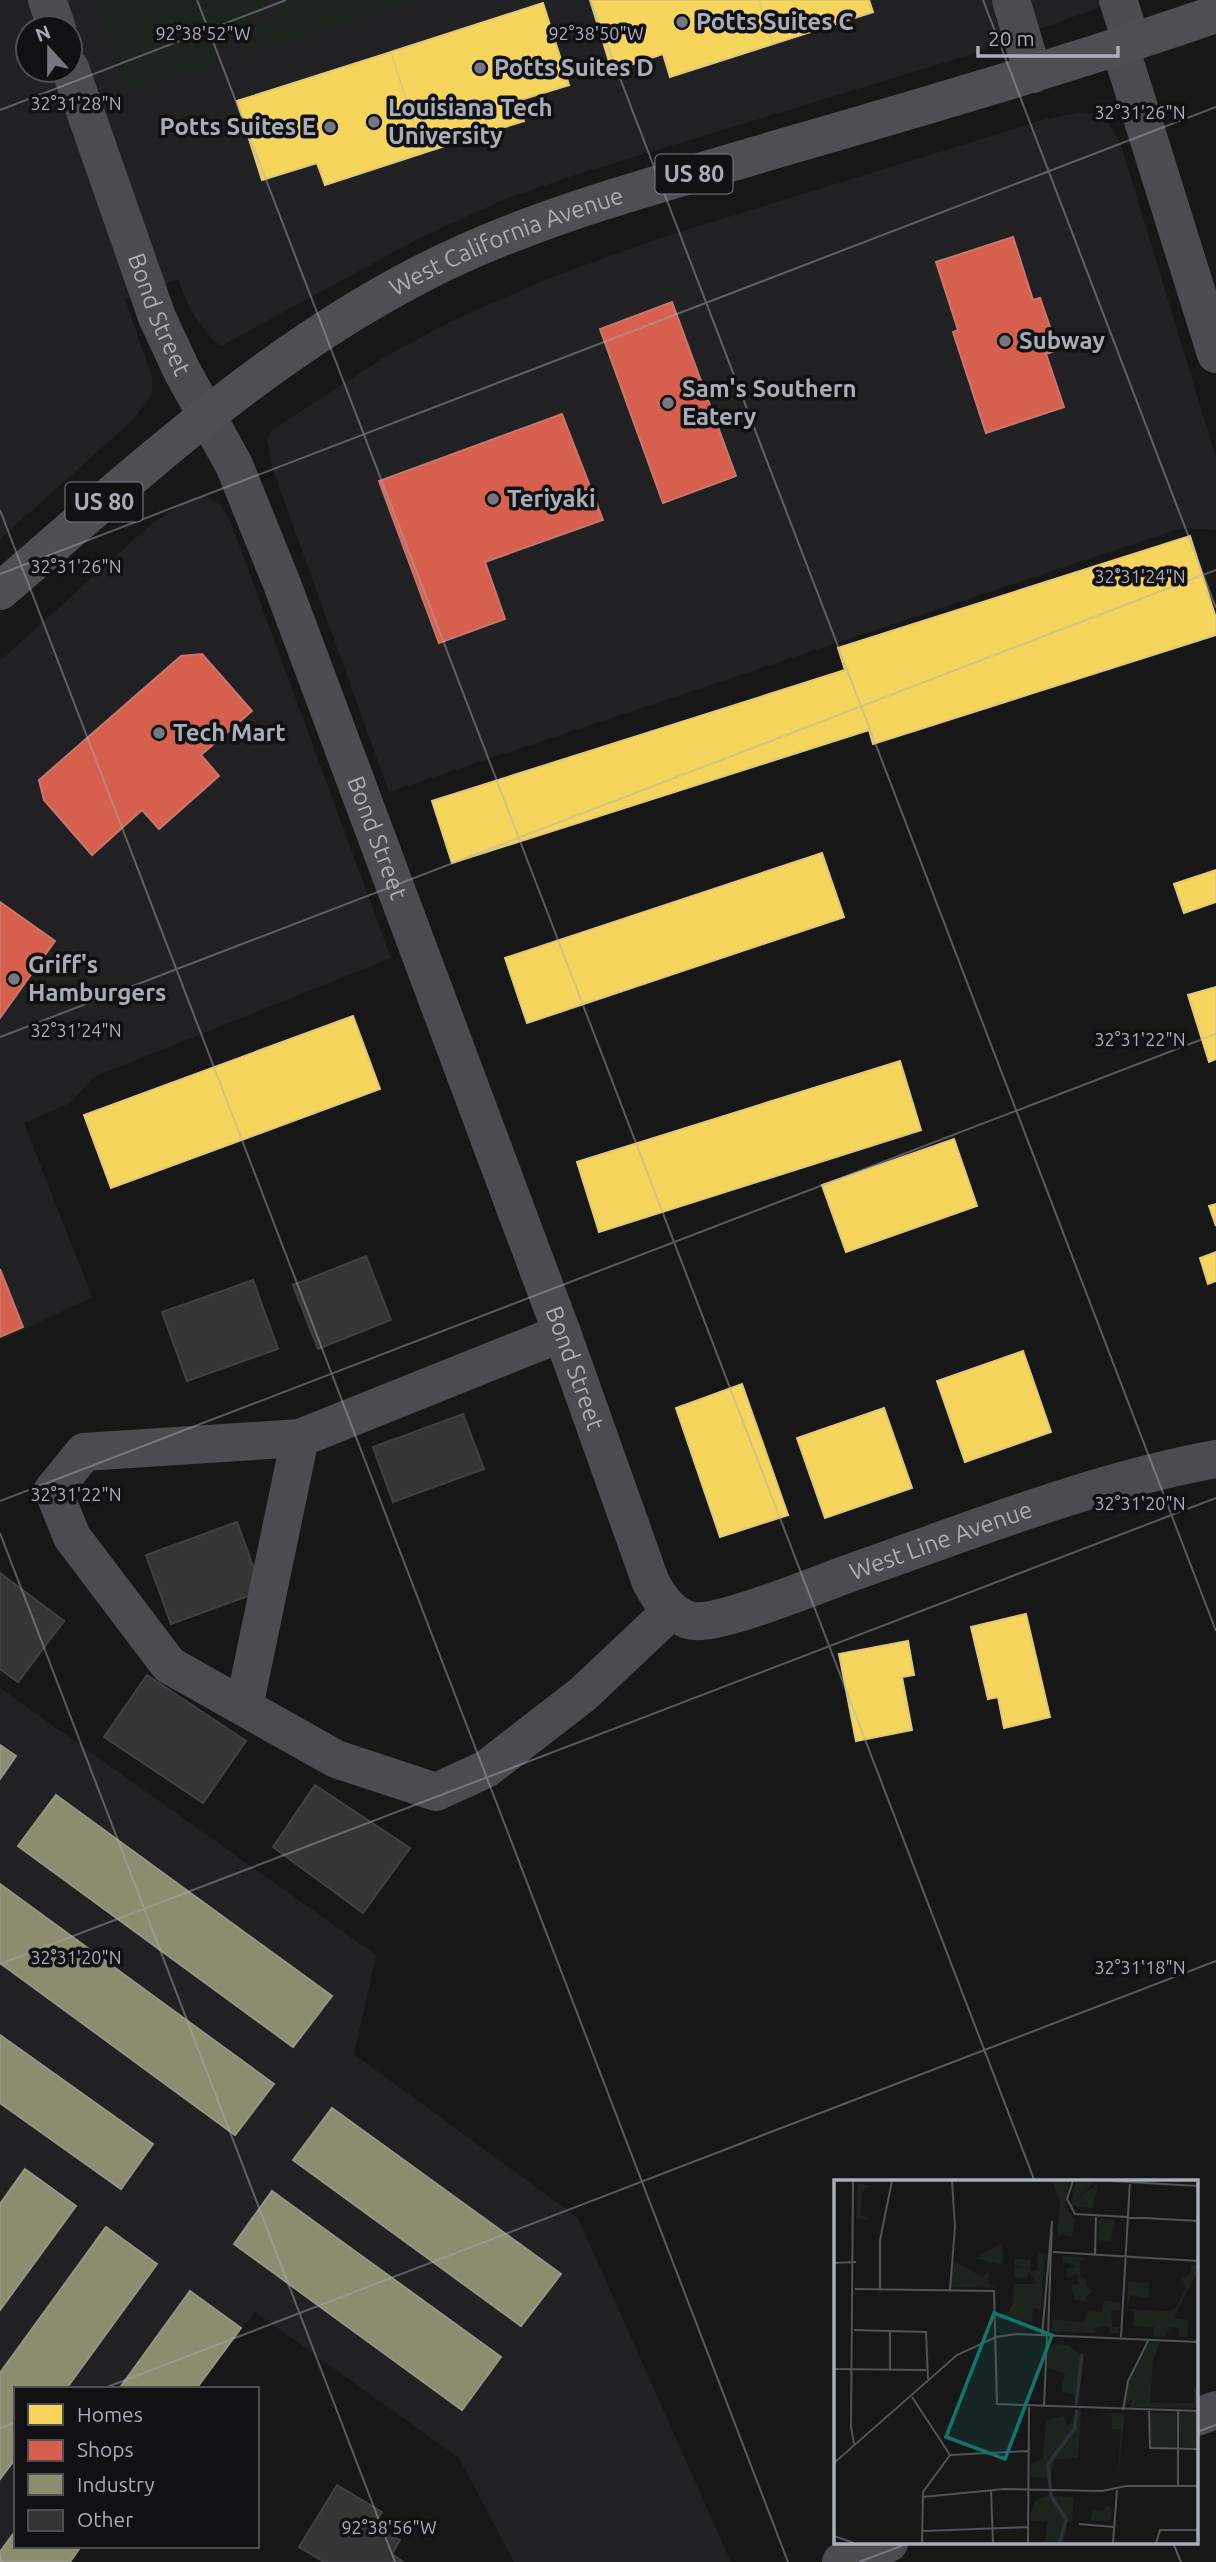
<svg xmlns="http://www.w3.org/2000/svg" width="1216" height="2562" viewBox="0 0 1216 2562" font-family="Ubuntu,sans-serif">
<rect width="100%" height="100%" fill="#171717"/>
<path fill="#212123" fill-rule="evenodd" d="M0,0H1120L966,56L578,174L505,199L418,239L221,346L212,339L190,310L178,279L125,299L152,377V392L149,399L133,420L0,539ZM28,28H70V70H28Z
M1083,112L1106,118L1121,145L1216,458V530L1182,528L389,792L272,467L267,438L272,430L385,357L449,322L552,277L660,238L1046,119Z
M205,496L219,504L230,520L391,958L94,1077L70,1103L24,1123L92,1297L0,1341V661L150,525L193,497Z
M0,1688L376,1955L354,2054L578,2218L731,2562H514L459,2458L255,2312L196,2389H16V2546H81L70,2562H0Z"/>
<path fill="#1d241e" d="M95,0H268L208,66L131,89L125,86Z
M288,0H418L249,54L245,46Z"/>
<path fill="#f6d55c" stroke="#dfc978" stroke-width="2" d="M590,0H759L773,44L670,77L663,54L612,71Z
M759,0H869L873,12L773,44Z
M543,3L569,85L517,101L524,121L423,153L391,52Z
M391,52L423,153L325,185L317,163L262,180L237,101Z
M1190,536L1216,618V635L873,744L869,730L452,863L432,801L845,670L838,648Z
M822,853L844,917L527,1023L505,958Z
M1216,870V902L1184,913L1174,884Z
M1216,987V1059L1209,1062L1188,995Z
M353,1016L380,1089L111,1188L84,1115Z
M900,1061L921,1130L599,1232L577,1162Z
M954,1139L977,1206L846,1252L822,1185Z
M1216,1204V1226L1209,1206Z
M1216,1252V1281L1208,1284L1200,1258Z
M1023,1351L1051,1432L965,1462L937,1381Z
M742,1384L788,1515L720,1537L676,1408Z
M884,1408L912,1488L825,1518L797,1438Z
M1026,1614L1050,1717L1004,1728L998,1697L988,1699L971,1627Z
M908,1641L914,1675L902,1677L912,1730L856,1741L839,1654Z"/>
<path fill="#d6604d" stroke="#c8776d" stroke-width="2" d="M1013,237L1033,300L1040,298L1058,350L1046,354L1064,407L986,433L953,332L958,330L936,262Z
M672,302L736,476L663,503L600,329Z
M562,414L603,520L485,562L505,619L439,643L379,481Z
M202,654L252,711L201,755L219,776L159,829L142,810L92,855L44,800L39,780L181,656Z
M0,902L55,941L0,1018Z
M0,1269L23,1327L0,1337Z"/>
<path fill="#8c8c6e" stroke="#949684" stroke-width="2" d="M0,1745L16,1756L0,1779Z
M56,1795L332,1996L293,2047L18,1846Z
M0,1884L274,2084L235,2135L0,1963Z
M0,2035L153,2144L121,2189L0,2103Z
M332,2108L561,2274L521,2326L293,2160Z
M25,2169L76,2206L0,2310V2204Z
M272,2191L501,2357L462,2410L234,2244Z
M106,2227L157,2264L66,2389H16V2458L0,2479V2373Z
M190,2291L241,2328L196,2389H119Z
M16,2530V2546H81L70,2562H0V2552Z"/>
<path fill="#353536" stroke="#3f4043" stroke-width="2" d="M366,1256L391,1320L318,1349L293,1285Z
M253,1280L278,1349L187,1381L162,1312Z
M463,1414L484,1469L393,1502L373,1447Z
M237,1522L262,1591L171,1624L146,1555Z
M0,1573L64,1621L18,1682L0,1669Z
M147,1675L246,1741L203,1803L104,1737Z
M315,1785L410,1848L363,1913L273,1847Z
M337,2485L382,2512L374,2525L400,2540L392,2554L403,2562H324L299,2547Z"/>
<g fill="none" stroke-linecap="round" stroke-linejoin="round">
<g stroke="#4b4c50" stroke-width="38">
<path d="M47,0L57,28"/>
<path d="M1011,0L1033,74"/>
<path d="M1118,0L1132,43"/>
<path d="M1120,47L1216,354"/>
<path id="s1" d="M70,68L157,317L182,371L234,465L282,584L562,1333L651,1583C660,1599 672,1617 693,1621C721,1625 819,1584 850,1573C970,1531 1091,1482 1216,1459"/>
<path d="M562,1333L300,1438L84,1452L53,1490L72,1537L169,1665L336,1759L436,1792L486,1769L583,1694L671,1611"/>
<path d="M244,1707L300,1438"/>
<path d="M1197,2417L1216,2410"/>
<path d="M841,2562L889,2543"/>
</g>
<path stroke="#4d4f52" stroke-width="38" id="s2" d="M0,591C134,476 263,355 421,274C527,219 643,189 757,155C911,110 1065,66 1216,14"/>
</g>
<path fill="none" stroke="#a8adb8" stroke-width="2" stroke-opacity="0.45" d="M197,0L1035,2182M590,0L1216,1631M983,0L1216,608M0,110L286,0M0,510L788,2562M0,574L1216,107M0,1037L1216,570M0,1501L1216,1034M0,1533L395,2562M0,1964L1216,1498M102,2389L1216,1961M0,2428L16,2422M1197,2432L1216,2425M1173,2543L1181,2562M0,2556L2,2562M859,2562L909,2543"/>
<g fill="#757880" stroke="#111113" stroke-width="2.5">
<circle cx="682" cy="22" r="7"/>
<circle cx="480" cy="68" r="7"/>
<circle cx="374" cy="122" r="7"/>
<circle cx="330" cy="127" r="7"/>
<circle cx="1005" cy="341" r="7"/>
<circle cx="668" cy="403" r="7"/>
<circle cx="493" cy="499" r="7"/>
<circle cx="159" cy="733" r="7"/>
<circle cx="14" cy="979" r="7"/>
</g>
<g text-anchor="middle" stroke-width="7" stroke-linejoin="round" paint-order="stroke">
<g fill="#111113" stroke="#7b7e86" stroke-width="2">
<rect x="655.5" y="154.5" width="77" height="39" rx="5"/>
<rect x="65.5" y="482.5" width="77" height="39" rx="5"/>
</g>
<g font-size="23" font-weight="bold" fill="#a8adb8">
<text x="694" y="182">US 80</text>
<text x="104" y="510">US 80</text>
</g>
<g font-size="24" font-weight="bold" fill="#a8adb8" stroke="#111113" text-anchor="start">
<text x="696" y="30">Potts Suites C</text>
<text x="494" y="76">Potts Suites D</text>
<text x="388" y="116">Louisiana Tech<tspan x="388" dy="28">University</tspan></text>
<text x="316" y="135" text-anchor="end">Potts Suites E</text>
<text x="1019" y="349">Subway</text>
<text x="682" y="397">Sam's Southern<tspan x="682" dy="28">Eatery</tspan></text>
<text x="507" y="507">Teriyaki</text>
<text x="173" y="741">Tech Mart</text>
<text x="28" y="973">Griff's<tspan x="28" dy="28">Hamburgers</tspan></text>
</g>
<g font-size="24" fill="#a8adb8" stroke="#111113">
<text dy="8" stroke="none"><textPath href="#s2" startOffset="620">West California Avenue</textPath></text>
<text dy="8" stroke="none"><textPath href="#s1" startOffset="262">Bond Street</textPath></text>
<text dy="8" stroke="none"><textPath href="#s1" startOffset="830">Bond Street</textPath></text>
<text dy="8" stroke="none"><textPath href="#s1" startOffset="1396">Bond Street</textPath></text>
<text dy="8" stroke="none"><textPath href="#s1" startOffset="1944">West Line Avenue</textPath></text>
</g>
</g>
<g transform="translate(834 2180)">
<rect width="364" height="364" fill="#171717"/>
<path d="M218,1H235L231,28L241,40L238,57L228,54L223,59L226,22ZM241,2L260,3L242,18L264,4L259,28L237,26ZM24,3L39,6L28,11L27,35L36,40L22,38ZM265,39L281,40L280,61V42L277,61L265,60ZM166,64L170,73L167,85L141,78ZM204,72L211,73L207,130L199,128L198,142L164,139V134H173L179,124L180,104H204L195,93L193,98L180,97L181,87L194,88L181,85V79L197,80L196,91L203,90ZM229,76L253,78L246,81V95L252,100L253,88L252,106L259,110L252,118L255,123L241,119L237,105L244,104L243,94L233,98V89L242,86L229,81ZM118,81L149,97L155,91L154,102L161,108L117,107ZM356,85H364V90L340,138L354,140L353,158L345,157V148L336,147L331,157L291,155L320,156V147L299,146L300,132L292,129L335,131L342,127L352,107L348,99L358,92ZM294,102L315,103L314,118L297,115L293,124ZM270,121L286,122V130H277L278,147H285L284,153H275V147L268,146L261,148L262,153L218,152V139L249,143L255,131L267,132ZM315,162H326L319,181L316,223H360L359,208L364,205V228L296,227L298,218L291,228L295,201ZM220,164L234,165L250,177L245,217L227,211L231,194L213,187L214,167ZM242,231H247L244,278L221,279L216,298L197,297V284L209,278L212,241L230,235L234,246ZM364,232V267H346L345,233ZM278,233L291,234L283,305L287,250L278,249ZM316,233H342V268H317ZM214,315L240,318L238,341L231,343L234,350L227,363H211L213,342L197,341L196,336L201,321ZM273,325L278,329L276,341H256L259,330L268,331Z" fill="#1d241e"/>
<path fill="none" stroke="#2a3239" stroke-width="3.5" d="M242,225L248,174M226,363L232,339L217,316L214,284L241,248L243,230"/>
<path fill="none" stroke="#515357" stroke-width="2" d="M19,1L17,247L20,264M239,1L233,19L241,34L364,41M277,1L364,6M219,72L364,81M261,75L262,35M0,83L22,82M21,109L160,111L163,224L364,231M46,109V60L58,1M116,110L121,47L118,1M20,150L92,152L94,199M208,156L218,41L214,156M287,157L296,1M0,189L92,190M56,189V151M78,217L116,275L89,312L88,363M210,227L213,156M289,230L294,201L314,161M315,231L316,268L364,269M116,275L194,271M0,283L123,175L162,157L183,154L364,162M344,306V231M157,310L159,363M89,317L170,309L268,311L292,306H364M245,344L280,347M88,351L194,347M0,356L20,363M194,363L195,227M279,363L283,310M322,363L326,350H364"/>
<path fill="#0f766e" fill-opacity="0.15" stroke="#0f766e" stroke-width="3.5" d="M160,133L218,155L171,279L112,257Z"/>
<rect width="364" height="364" fill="none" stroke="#a8adb8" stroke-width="3.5"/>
</g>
<g font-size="18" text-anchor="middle" fill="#a8adb8" stroke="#111113" stroke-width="7" stroke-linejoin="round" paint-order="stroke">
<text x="203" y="40">92°38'52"W</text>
<text x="596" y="40">92°38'50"W</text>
<text x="76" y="110">32°31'28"N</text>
<text x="1140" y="119">32°31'26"N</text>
<text x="76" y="573">32°31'26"N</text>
<text x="1140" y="583">32°31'24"N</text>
<text x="76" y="1037">32°31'24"N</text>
<text x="1140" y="1046">32°31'22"N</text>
<text x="76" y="1501">32°31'22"N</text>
<text x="1140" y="1510">32°31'20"N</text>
<text x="76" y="1964">32°31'20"N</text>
<text x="1140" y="1974">32°31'18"N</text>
<text x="389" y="2534">92°38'56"W</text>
</g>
<rect x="14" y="2387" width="245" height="161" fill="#111113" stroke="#4d4f55" stroke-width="2"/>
<rect x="28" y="2404" width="35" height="21" fill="#f6d55c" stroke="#4d4f55" stroke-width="2"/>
<text x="77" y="2422" font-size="21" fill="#a8adb8">Homes</text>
<rect x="28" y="2440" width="35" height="21" fill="#d6604d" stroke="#4d4f55" stroke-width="2"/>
<text x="77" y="2457" font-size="21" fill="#a8adb8">Shops</text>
<rect x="28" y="2474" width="35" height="21" fill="#8c8c6e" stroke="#4d4f55" stroke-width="2"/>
<text x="77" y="2492" font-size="21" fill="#a8adb8">Industry</text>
<rect x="28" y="2510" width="35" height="21" fill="#353536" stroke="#4d4f55" stroke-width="2"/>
<text x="77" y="2527" font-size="21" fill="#a8adb8">Other</text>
<g transform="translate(49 49) rotate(339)"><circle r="33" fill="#111113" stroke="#4d4f55" stroke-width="2"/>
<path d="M0-5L12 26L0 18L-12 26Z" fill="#757880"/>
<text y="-10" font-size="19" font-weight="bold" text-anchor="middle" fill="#a8adb8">N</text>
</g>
<path d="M978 46v10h140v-10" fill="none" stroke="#a8adb8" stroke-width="3.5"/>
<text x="988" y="46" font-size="21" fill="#a8adb8" stroke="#111113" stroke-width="5" paint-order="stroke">20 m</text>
</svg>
